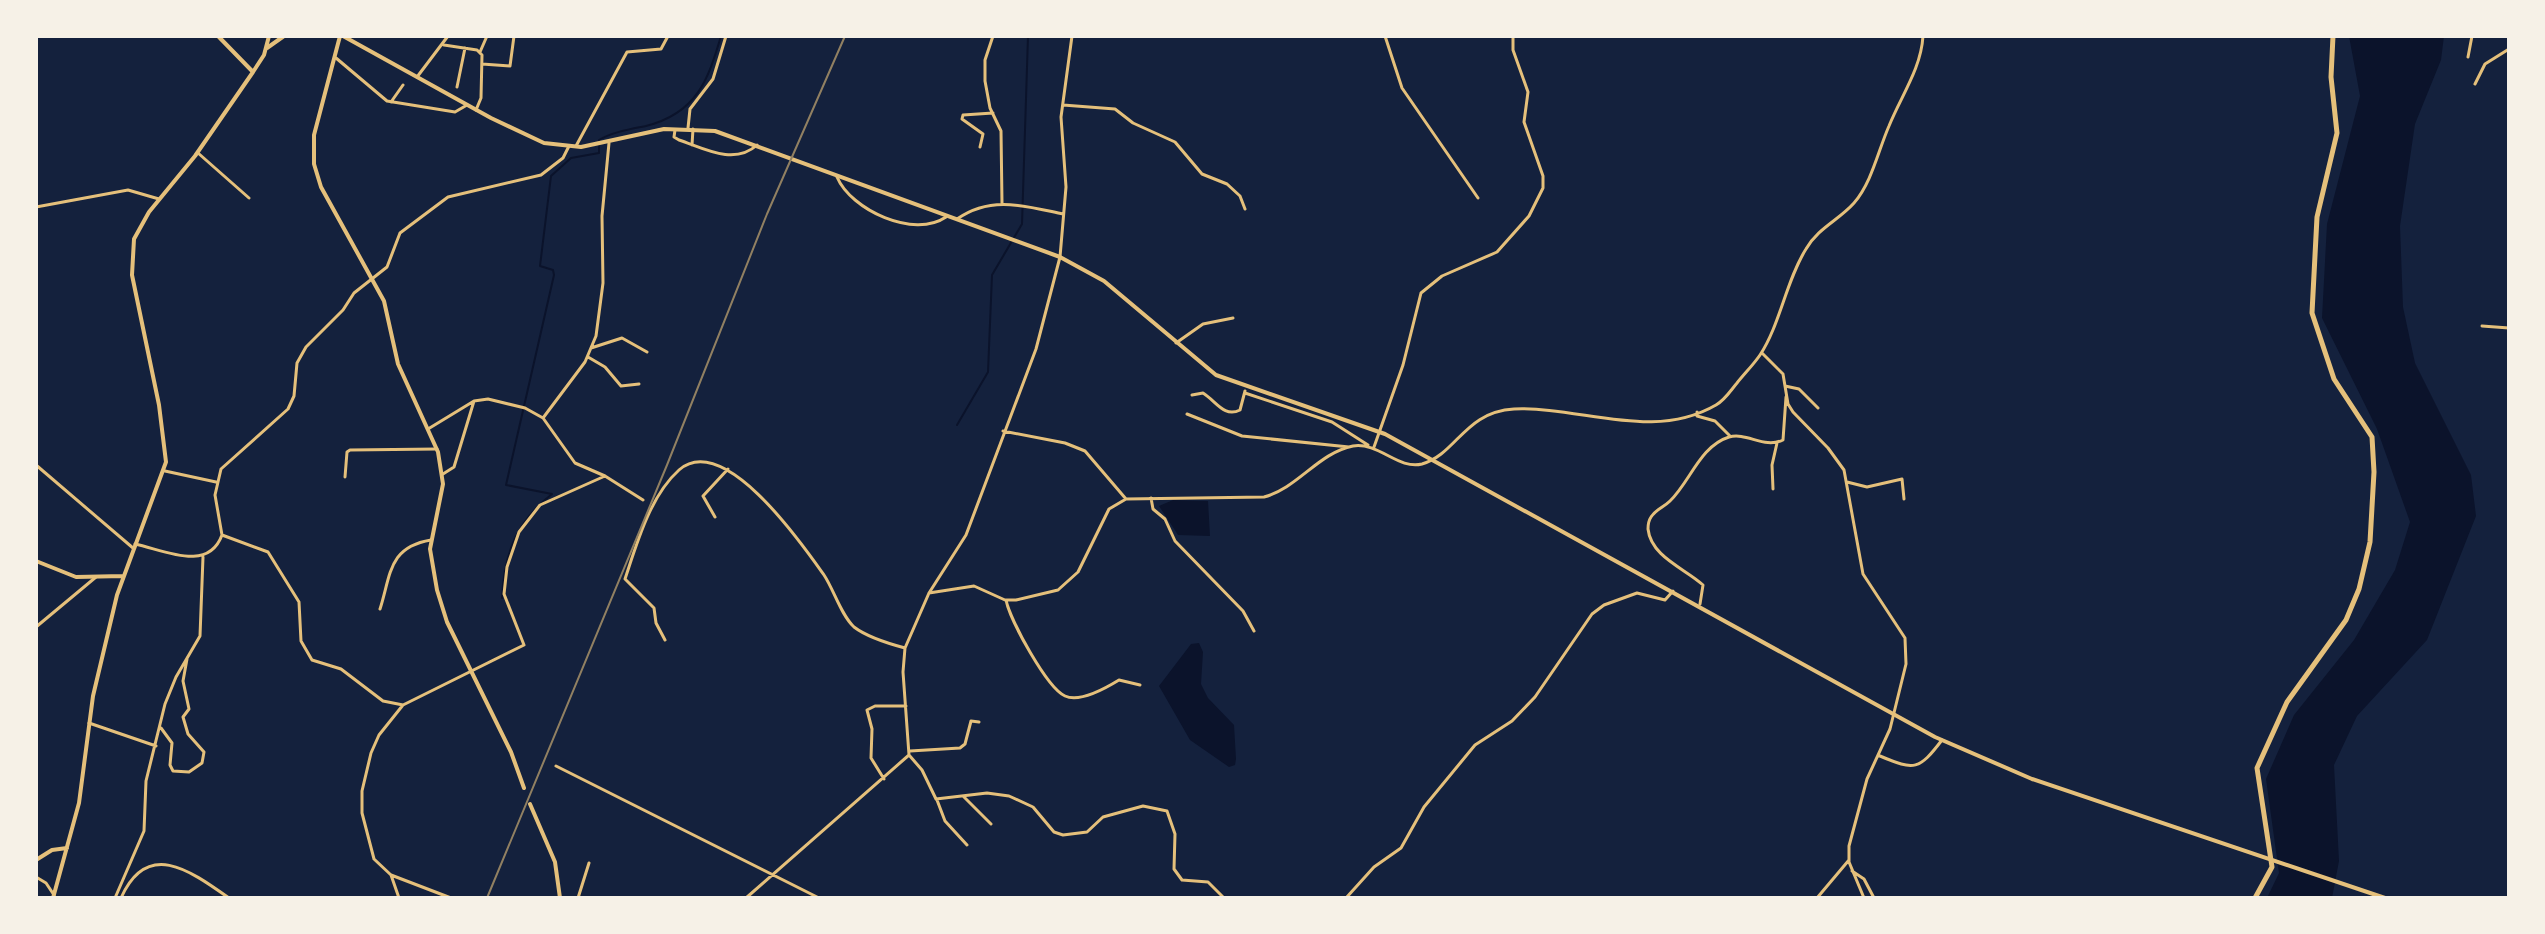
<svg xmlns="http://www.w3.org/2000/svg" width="2545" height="934" viewBox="0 0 2545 934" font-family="Rubik,sans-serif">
<rect width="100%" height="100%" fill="#14213d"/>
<path fill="#0b132b" d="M2349,36H2444L2441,60L2415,124L2400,226L2403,307L2415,363L2471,475L2476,516L2427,640L2357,716L2334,765L2339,861L2332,898H2267L2279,873L2266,779L2294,715L2354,640L2395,570L2410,522L2377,429L2322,318L2327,224L2360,96Z
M1173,500L1208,501L1210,536L1178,535L1159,506Z
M1199,643L1203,652L1201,684L1208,698L1234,725L1236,759L1235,765L1229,767L1190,740L1159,686L1191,644Z"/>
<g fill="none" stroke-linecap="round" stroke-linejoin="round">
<path stroke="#0b132b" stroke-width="2" d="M599,140C612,132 631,129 646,126C697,113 708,80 721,36
M957,425L988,372L992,275L1022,224L1028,36
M502,598C504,553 517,521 552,494L506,485L554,275L553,270L540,266L551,176L571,158L599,153V146"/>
<path stroke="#e5c07b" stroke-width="3" d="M993,36L985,60V81L990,108L1001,131L1002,203
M1385,36L1402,88L1478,198
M444,45L477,50L482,55L481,98L476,110
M480,52L487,36
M2468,57L2472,36
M336,58L387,101L455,112L467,105
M482,64L510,66L514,36
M417,77L448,36
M2475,84L2485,64L2509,49
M457,87L465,48
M391,102L403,85
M1063,105L1115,109L1133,123L1175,142L1202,174L1227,184L1240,196L1245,209
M688,128L690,109L713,79L726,36
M675,130L674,137L679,140C703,148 734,166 757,145
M692,145L693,129
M576,146L627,52L661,49L668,36
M980,147L983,134L962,119L963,115L993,113
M198,153L249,198
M837,177C851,210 914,239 946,217
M36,207L128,190L159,199
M957,219C991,195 1025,206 1063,214
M2482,326L2509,328
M1176,343L1203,324L1233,318
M591,348L622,338L647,352
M1762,353L1783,374L1788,404L1793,412L1828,448L1844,470L1863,574L1905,638L1906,664L1890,729L1867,779L1849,846V862L1864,898
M588,357L605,367L621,386L639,384
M1785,386L1799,389L1818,408
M1245,393L1332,422L1368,445
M1192,395L1203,393C1216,401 1224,418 1240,410L1245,391
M1697,412V416L1715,421L1730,436
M1187,414L1242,436L1349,447
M543,418L585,362L596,336L603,283L602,216L609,143
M428,429L474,401L488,399L525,408L543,418L575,463L605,476
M1003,431L1065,443L1085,451L1126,499
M1374,447L1403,365L1421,293L1442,276L1497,252L1529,216L1543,188V176L1524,122L1528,92L1513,50V36
M36,465L133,548
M165,471L216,482
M443,474L454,467L474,401
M345,477L347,452L350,450L437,449
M1847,482L1867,487L1902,479L1904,499
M1773,489L1772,465L1777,443
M1151,498L1153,509L1165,519L1175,541L1243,611L1254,631
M715,517L703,496L728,469
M222,535L268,552L299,602L301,641L312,660L341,669L383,701L403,705
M135,544C164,550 208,573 222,535L215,495L221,469L288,409L294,396L297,363L306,347L343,310L354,293L387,267L400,233L448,197L541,175L563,158L569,146
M929,593L974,586L1005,600H1016L1058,590L1078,572L1109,509L1126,499L1264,497C1298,488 1318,453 1353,446C1379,442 1398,470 1422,464C1457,454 1464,412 1514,409C1581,406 1652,442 1716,405C1725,400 1731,390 1737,383C1745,373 1754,364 1760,355C1780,325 1786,281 1806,249C1818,228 1839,220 1854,203C1872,182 1878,151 1889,126C1901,96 1921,69 1923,36
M1006,600C1010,620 1047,688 1065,696C1080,703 1106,688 1119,680L1140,685
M1700,604L1703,585C1686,569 1651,557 1648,529C1648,525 1649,520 1651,517C1656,509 1664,507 1670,501C1690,482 1700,446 1729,437C1747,432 1764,449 1783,440L1786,397
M380,609C391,575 388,547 431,540
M36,627L96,577
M665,640L656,623L654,608L625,579C637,543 650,496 679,470C724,431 802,544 824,575C834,590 841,615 854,627C867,637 890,644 905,648
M89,723L156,746
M161,728L172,743L170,765L173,771L189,772L202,763L204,752L188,734L183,717L189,709L183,681L187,659
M910,751L960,748L965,744L971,721L979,722
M909,755L922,770L936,799L987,793L1009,796L1033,807L1054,832L1063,835L1087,832L1103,817L1143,806L1167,811L1175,834L1174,869L1182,880L1208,882L1224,898
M1880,756C1915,771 1919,770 1942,740
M556,766L819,898
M884,779L871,758L872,729L867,710L875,706H906
M963,796L991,824
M937,800L945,821L967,845
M1852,871L1864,879L1874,898
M391,875L399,898
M36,877L46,883L54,895
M115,898L144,831L146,781L165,704L176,677L200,636L203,557
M121,898C147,840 188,869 229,898
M451,898L391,875L374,859L362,813V791L371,753L379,735L403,705L524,645L504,594L507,567L519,532L540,505L605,476L643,500
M578,898L589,863
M746,898L909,755L903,672L905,648L929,593L966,535L1036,349L1060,257L1066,187L1061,117L1072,36
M1346,898L1374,867L1401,848L1424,807L1475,745L1512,721L1535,697L1592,614L1604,605L1637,593L1665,600L1673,591
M1817,898L1849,860"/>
<path stroke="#e5c07b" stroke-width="4" d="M218,36L253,72
M340,36L314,135V164L321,187L384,301L398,364L438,452L443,484L430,549L437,590L447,622L511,752L524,788
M343,36L491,118L544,143L581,147L664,129L715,131L1060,257L1104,281L1216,375L1385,434L1935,737L2032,779L2385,898
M267,48L284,36
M36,561L76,577L123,576
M530,804L555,862L560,898
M36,860L52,850L67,848
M53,898L79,803L93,696L117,595L166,462L159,405L132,275L134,239L149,212L195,156L253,72L264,55L269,36"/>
<path stroke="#e5c07b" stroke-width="5" d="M2255,898L2272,867L2257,768L2287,702L2346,620L2359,589L2370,542L2374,472L2372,437L2334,379L2312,313L2317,217L2337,133L2331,77L2333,36"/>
<path stroke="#918062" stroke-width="2" d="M487,898L667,465L767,214L845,36"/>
</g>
<rect width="2545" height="934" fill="none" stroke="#f6f1e7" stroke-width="76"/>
</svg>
